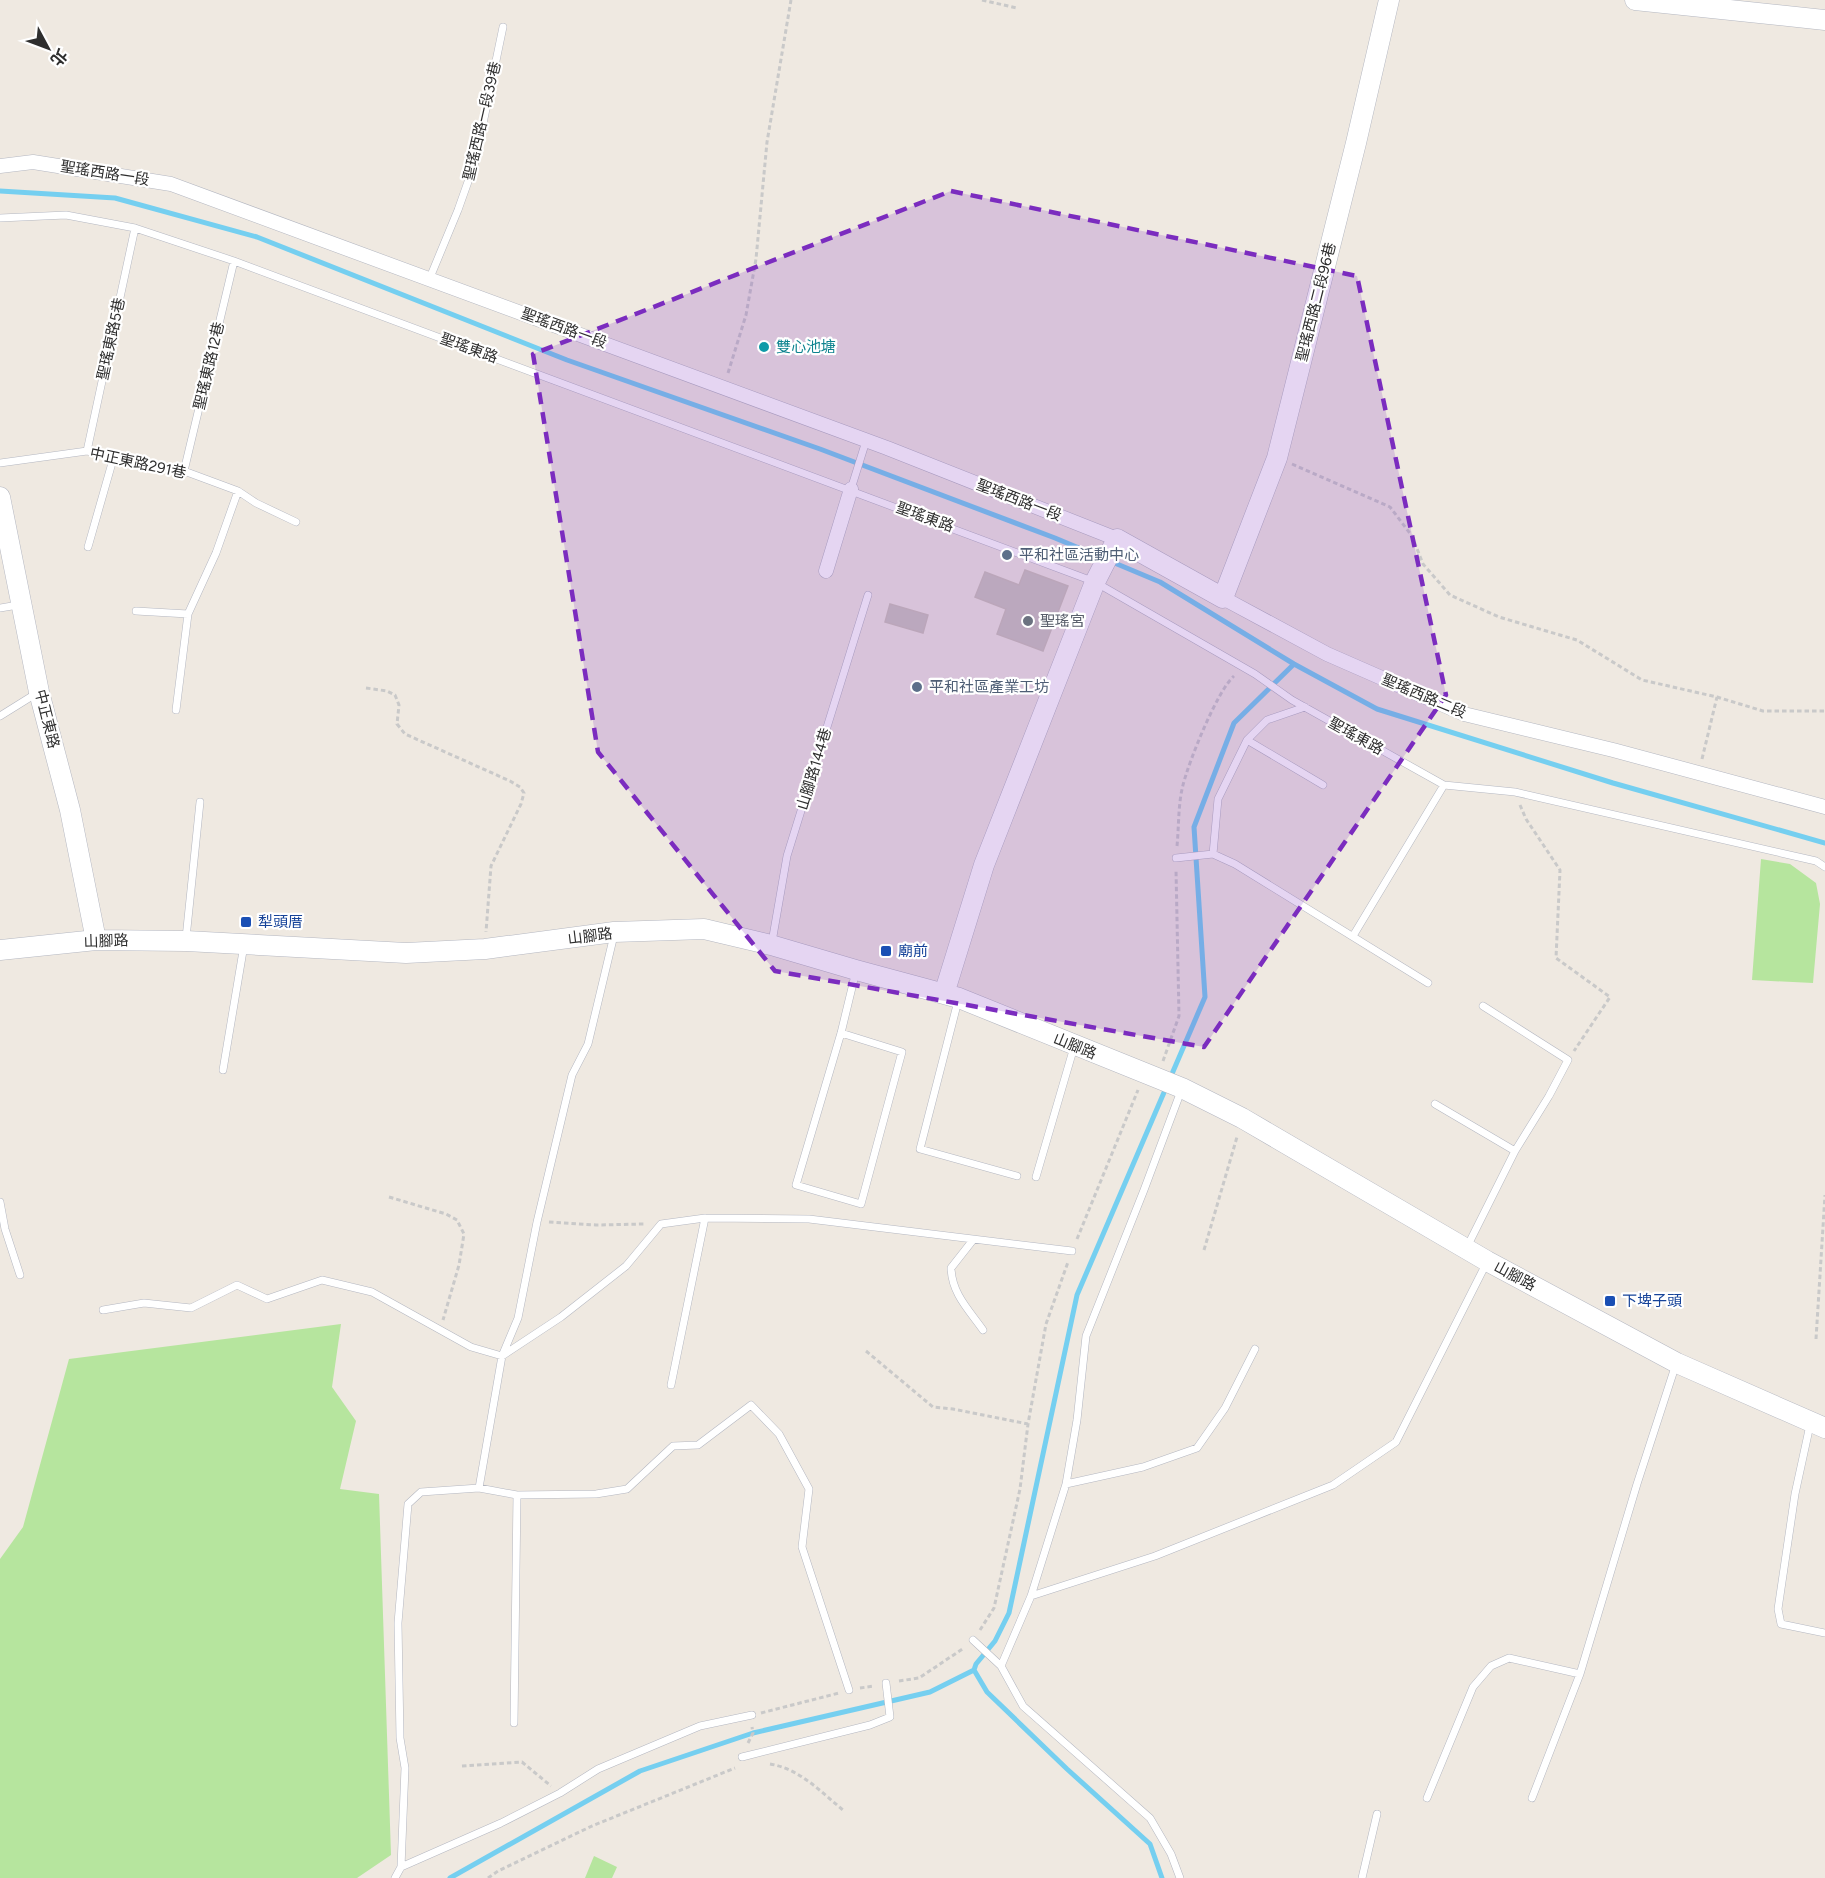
<svg xmlns="http://www.w3.org/2000/svg" width="1825" height="1878" viewBox="0 0 1825 1878" font-family="Figtree,'Noto Sans TC',sans-serif">
<rect width="100%" height="100%" fill="#efe9e1"/>
<path fill="#b6e59e" d="M1761,859L1790,864L1816,883L1820,904L1813,983L1752,980Z
M341,1324L332,1387L356,1421L340,1489L379,1494L391,1855L357,1878H0V1559L23,1527L69,1359Z
M594,1856L617,1867L612,1878H585Z"/>
<g fill="none" stroke-linecap="round" stroke-linejoin="round">
<path stroke="#75cff0" stroke-width="5" d="M0,191L115,198L257,237L567,360L820,449L1055,538L1160,582L1294,664L1377,709L1613,783L1825,843
M974,1670L987,1692L1067,1769L1150,1844L1162,1878
M450,1878L640,1771L753,1733L930,1692L974,1670L976,1664L995,1641L1009,1613L1077,1295L1205,997L1194,827L1234,723L1294,664"/>
</g>
<path fill="#cbc7bf" stroke="#cbc5ba" stroke-width="1.5" d="M1025,570L1068,586L1043,651L997,634L1006,609L975,597L985,572L1019,585Z
M890,604L928,615L923,633L885,622Z"/>
<g fill="none" stroke-linecap="round" stroke-linejoin="round">
<g stroke="#b4b7c1" stroke-width="8">
<path id="lane" d="M0,218L66,215L135,228L234,261L1095,582L1255,674L1292,700L1444,785L1515,792L1816,861L1825,867
M429,280L458,210L475,162L503,27
M87,451L135,228
M0,463L87,451L184,471L238,491L256,503L296,522
M184,471L234,261
M851,489L866,441
M88,547L114,456
M0,608L18,605
M136,611L188,614
M176,710L188,614L216,553L238,491
M0,716L37,693
M1247,740L1323,785
M1213,854L1218,799L1247,740L1267,720L1305,707
M1176,858L1213,854L1235,864L1428,983
M1353,936L1444,785
M186,938L200,802
M772,942L787,856L868,595
M958,1001L920,1149L1017,1176
M841,1033L902,1052L861,1204L796,1185L841,1033L856,971
M223,1070L244,945
M1435,1104L1515,1151
M1036,1177L1074,1047
M0,1202L5,1229L20,1275
M973,1240L951,1268C952,1294 969,1310 983,1330
M1467,1247L1515,1151L1549,1096L1568,1060L1483,1006
M103,1310L144,1303L191,1308L237,1285L267,1299L322,1280L372,1292L471,1347L502,1356L561,1317L626,1266L661,1224L705,1218L809,1219L1072,1251
M671,1385L705,1218
M1810,1425L1795,1494L1778,1609L1781,1624L1825,1633
M1066,1484L1143,1467L1197,1448L1225,1408L1255,1349
M479,1488L502,1356L518,1318L537,1222L572,1075L588,1044L614,935
M1031,1596L1155,1556L1333,1485L1396,1442L1487,1262
M973,1640L1001,1666
M514,1723L517,1495
M742,1757L870,1725L890,1717L886,1683
M1427,1798L1473,1687L1491,1666L1509,1658L1580,1674
M1532,1798L1580,1674L1637,1484L1676,1364
M401,1867L405,1768L400,1738L398,1623L408,1504L421,1492L479,1488L517,1495L596,1494L627,1489L673,1446L698,1445L751,1405L779,1434L809,1489L802,1547L849,1690
M395,1878L401,1867L501,1823L560,1793L598,1769L700,1726L752,1715
M1180,1878L1171,1854L1150,1818L1023,1706L1001,1666L1031,1596L1066,1484L1077,1420L1086,1336L1144,1190L1181,1091
M1362,1878L1377,1814"/>
</g>
<g stroke="#b4b7c1" stroke-width="15">
<path id="street" d="M0,166L33,162L171,184L887,448L1117,539
M826,571L851,489
M1223,598L1327,654L1464,714L1613,750L1825,807"/>
</g>
<g stroke="#b4b7c1" stroke-width="21">
<path id="secondary" d="M1635,0L1825,20
M0,497L39,692L70,810L96,940
M0,950L96,940L186,941L406,953L485,949L614,932L704,929L771,945L856,970L959,998L1182,1088L1242,1118L1487,1261L1677,1363L1825,1428
M944,994L984,865L1095,582L1117,539L1223,598L1277,458L1356,143L1389,0"/>
</g>
<path stroke="#c9c9c9" stroke-width="3" stroke-dasharray="4.5 3" stroke-linecap="butt" d="M982,0L1017,8
M728,373L746,315L756,259L767,142L791,0
M1292,464L1390,507L1412,536L1423,564L1450,595L1499,617L1577,640L1642,680L1717,697L1763,711H1825
M366,688L387,691L395,695L399,705L397,724L405,734L510,781L520,787L524,793L521,804L491,866L486,932
M1702,759L1717,697
M1520,805L1526,819L1560,870L1556,958L1610,997L1574,1051
M1177,846C1179,826 1178,804 1183,785C1189,761 1217,691 1234,676
M1163,1061L1179,1016L1176,870
M389,1197L446,1214L457,1220L464,1234L459,1265L443,1320
M549,1222L596,1225L644,1224
M1077,1239L1138,1090
M1204,1250L1237,1137
M1816,1339L1825,1195
M866,1351L933,1407L953,1409L1028,1424
M980,1630L994,1608L1020,1489L1028,1424L1046,1324L1068,1262
M899,1681L919,1678L964,1648
M860,1688L874,1686
M761,1713L839,1693
M748,1743L753,1733L752,1727
M770,1764C800,1769 821,1792 843,1810
M462,1766L522,1762L551,1786
M488,1878L498,1871L592,1826L735,1768"/>
<use href="#lane" stroke="#fff" stroke-width="7"/>
<use href="#street" stroke="#fff" stroke-width="14"/>
<use href="#secondary" stroke="#fff" stroke-width="20"/>
</g>
<path fill="#7b2cbf" fill-opacity="0.2" stroke="#7b2cbf" stroke-width="4.5" stroke-dasharray="12 8" stroke-linejoin="round" d="M951,191L1357,276L1446,695L1204,1047L775,971L598,752L533,354Z"/>
<circle fill="#0f9aa8" stroke="#fff" stroke-width="2" cx="764" cy="347" r="6"/>
<g fill="#5c6f8a" stroke="#fff" stroke-width="2">
<circle cx="1007" cy="555" r="6"/>
<circle cx="917" cy="687" r="6"/>
</g>
<circle fill="#6b7280" stroke="#fff" stroke-width="2" cx="1028" cy="621" r="6"/>
<g fill="#1a4fb4" stroke="#fff" stroke-width="2">
<rect x="240" y="916" width="12" height="12" rx="3"/>
<rect x="880" y="945" width="12" height="12" rx="3"/>
<rect x="1604" y="1295" width="12" height="12" rx="3"/>
</g>
<g text-anchor="middle" stroke-width="4.5" stroke-linejoin="round" paint-order="stroke">
<g font-size="15" fill="#2e2e2e" stroke="#fff">
<text transform="translate(482 121) rotate(-77)" y="5">聖瑤西路一段39巷</text>
<text transform="translate(105 173) rotate(9)" y="5">聖瑤西路一段</text>
<text transform="translate(1316 302) rotate(-76)" y="5">聖瑤西路二段96巷</text>
<text transform="translate(564 328) rotate(20)" y="5">聖瑤西路一段</text>
<text transform="translate(111 339) rotate(-78)" y="5">聖瑤東路5巷</text>
<text transform="translate(469 348) rotate(20)" y="5">聖瑤東路</text>
<text transform="translate(209 366) rotate(-77)" y="5">聖瑤東路12巷</text>
<text transform="translate(138 463) rotate(12)" y="5">中正東路291巷</text>
<text transform="translate(1019 500) rotate(21)" y="5">聖瑤西路一段</text>
<text transform="translate(925 517) rotate(20)" y="5">聖瑤東路</text>
<text transform="translate(1424 696) rotate(23)" y="5">聖瑤西路二段</text>
<text transform="translate(47 719) rotate(76)" y="5">中正東路</text>
<text transform="translate(1356 736) rotate(29)" y="5">聖瑤東路</text>
<text transform="translate(814 769) rotate(-73)" y="5">山腳路144巷</text>
<text transform="translate(590 936) rotate(-7)" y="5">山腳路</text>
<text transform="translate(106 941) rotate(-2)" y="5">山腳路</text>
<text transform="translate(1075 1046) rotate(22)" y="5">山腳路</text>
<text transform="translate(1515 1276) rotate(28)" y="5">山腳路</text>
</g>
<g font-size="15" fill="#0d838f" stroke="#fff" text-anchor="start">
<text x="776" y="352">雙心池塘</text>
</g>
<g font-size="15" fill="#4e5e75" stroke="#fff" text-anchor="start">
<text x="1019" y="560">平和社區活動中心</text>
<text x="929" y="692">平和社區產業工坊</text>
</g>
<g font-size="15" fill="#5b616d" stroke="#fff" text-anchor="start">
<text x="1040" y="626">聖瑤宮</text>
</g>
<g font-size="15" fill="#164399" stroke="#fff" text-anchor="start">
<text x="258" y="927">犁頭厝</text>
<text x="898" y="956">廟前</text>
<text x="1622" y="1306">下埤子頭</text>
</g>
</g>
<g transform="translate(48 48) rotate(131)" stroke="#ffffff" stroke-width="4.5" paint-order="stroke">
<path d="M0-4.5L10 22L0 15L-10 22Z" fill="#2e2e2e"/>
<text y="-9" font-size="16" font-weight="bold" text-anchor="middle" fill="#2e2e2e">北</text>
</g>
</svg>
